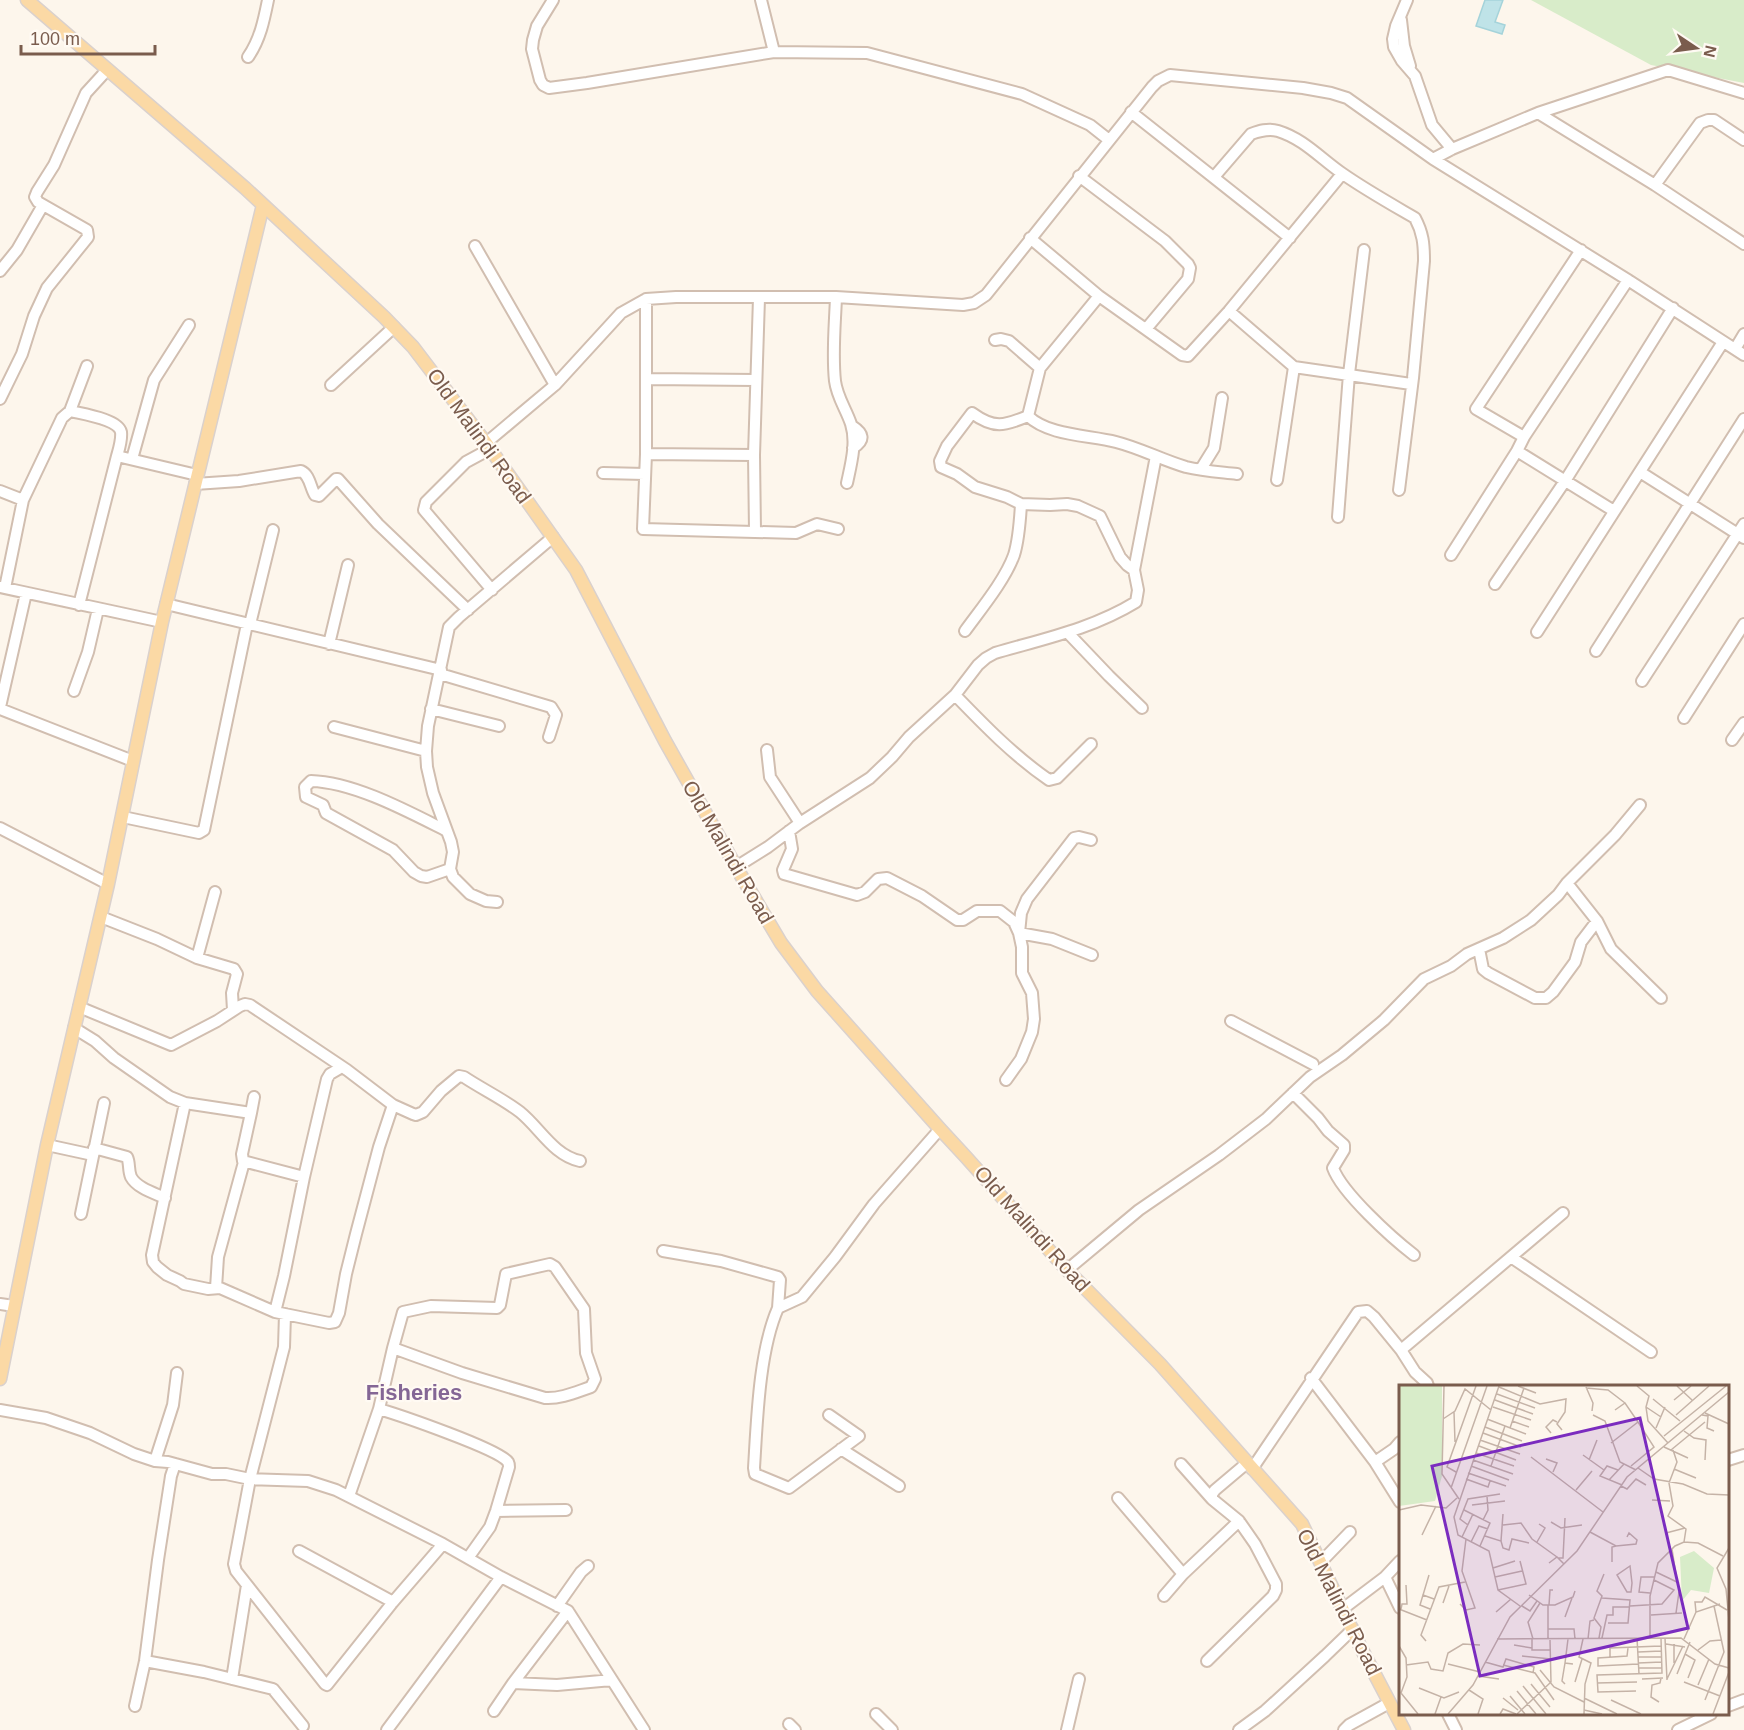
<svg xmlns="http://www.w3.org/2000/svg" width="1744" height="1730" viewBox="0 0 1744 1730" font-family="Helvetica,sans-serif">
<rect width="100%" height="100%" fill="#fdf6ec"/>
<path fill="#d8ecc9" d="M1531,0H1744V83L1651,65Z"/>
<path fill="#bfe3e8" stroke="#a5d3da" stroke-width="1.5" d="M1485,0H1503L1495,22L1505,25L1502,34L1476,26Z"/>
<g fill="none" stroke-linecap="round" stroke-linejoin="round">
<g stroke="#d1beb0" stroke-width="14">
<path id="minor" d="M553,0L537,26L533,40L532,49L540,80L543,85L549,88L587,83L774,52L867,53L1022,94L1090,125L1109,140
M761,0L774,52
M1407,0L1396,26L1393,39L1394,47L1402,61L1415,76L1432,125L1452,149
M1401,20L1404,46L1410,66
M248,57C260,40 264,20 268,0
M1131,112L1290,238
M1538,113L1655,185L1744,244
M1433,159L1452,149L1538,113L1668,70L1744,93
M1079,176L1165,241L1188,264L1190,268L1188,279L1146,329
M1214,177L1251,134C1259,131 1268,128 1278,131C1304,139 1321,159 1343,174C1366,190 1391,204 1415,218C1423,233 1424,244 1424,261L1413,378L1399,490
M1655,185L1700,123L1708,120H1714L1744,140
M1030,238L1099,296L1182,355L1188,356L1229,311L1342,174
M475,246L555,385
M0,271L17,250L43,205
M836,297C835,325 832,353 835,381C837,397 846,409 851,424C857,443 851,464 847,483
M646,299V454L643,529L796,533L817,524L838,529
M1229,311L1294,367L1411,384
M995,340L1001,339L1009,341L1040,368
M1735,349L1744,334
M647,379L756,380
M331,385L394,327
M0,399L22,354L34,316L47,288L88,237L87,230L38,202L35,197L37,192L54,165L86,93L107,70
M70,411C82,414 118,419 121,432C122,440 119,449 117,456
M1028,416C1049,436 1089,435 1116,442C1140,448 1162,460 1186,467C1203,471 1220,472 1237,474
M852,426C863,433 866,440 853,448
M1524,437L1476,409L1581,250
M486,443L555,385L621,313L646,299L676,297H836L963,305L974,303L986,295L1152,87L1158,81L1170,75L1303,88L1331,93L1347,98L1433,159L1628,280L1744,355
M490,449L466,462L426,502L424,510L492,590
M1517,451L1614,511
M646,454L754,455
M132,459L154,380L189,325
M1201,469L1214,448L1222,398
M1640,472L1744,538
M603,473L645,474
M1277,480L1294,367
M195,484L239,481L301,471C310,475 310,487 315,495L319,496L336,479H338L378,524L468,610
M0,491L23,500
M1021,504L1050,505L1067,504L1078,506L1100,516L1120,557L1127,565L1134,570
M1338,517L1349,374L1364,250
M755,531L754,455L759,298
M1451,555L1517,451L1524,437L1628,280
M1495,584L1565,481L1673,308
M0,587L162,622
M5,588L23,500L62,418L70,411L87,366
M166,604L441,670
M79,605L117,456L197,475
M250,624L273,530
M965,631C981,609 1005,580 1014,555C1019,539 1020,521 1021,504L1007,497L975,487L957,474L941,467L940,461L947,446L972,413C994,429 1004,426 1028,416L1040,368L1099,296
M1537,632L1723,342
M1068,633L1109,676L1142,708
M329,644L348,565
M1596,651L1744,419
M440,674L551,707L556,715L549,737
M1642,681L1744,524
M74,691L88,652L98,609
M955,695C984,725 1014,756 1049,780L1057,778L1091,744
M0,707L26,593
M0,709L133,761
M431,709L499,726
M1684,718L1744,624
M334,727L426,751
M1732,740L1744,723
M123,817L199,833L204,830L247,624
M800,823L870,778L892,757L909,737L955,695L978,665L986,658L995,653C1043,639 1092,629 1136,602L1138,590L1134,570L1156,456
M0,828L108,884
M447,831C409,812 354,782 311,781L305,787L306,797L323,805L326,813L393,850L414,872L421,876L427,877L450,869
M789,831L792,849L783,870L784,874L857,895L865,892L878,879L887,878L922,896L957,920H963L977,911H1000L1014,922L1019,933L1052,939L1092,955
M736,867L768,847L800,823L770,777L767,750
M1567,883L1597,921L1611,949L1661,998
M497,902L486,901L470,894L453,877L450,869L453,852L451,842L433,793L427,767L426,751L428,726L449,627L459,617L553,537
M101,917L157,939L197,958L234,969L237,974L232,993L233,1010
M1479,949L1483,969L1488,973L1535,998H1546L1553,992L1575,962L1581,942L1597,921
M197,958L215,892
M79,1007L171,1045L217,1021L240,1006L245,1004L250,1005L347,1070L393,1105L413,1114L416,1115L423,1112L441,1091L459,1076L464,1077C482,1089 503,1099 520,1112C540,1128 553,1155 580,1161
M1231,1021L1313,1064
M74,1028L95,1041L114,1058L170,1097L185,1103L251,1113L242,1154L243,1161L304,1177L284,1276L275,1312
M1006,1080L1021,1059L1032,1032L1034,1019L1032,993L1022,973V947L1019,933L1021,913L1027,899L1074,838L1079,837L1091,840
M1293,1093L1318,1118L1328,1131L1344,1145V1150L1333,1168C1342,1193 1392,1238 1414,1255
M185,1103L152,1255L153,1262L157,1267L167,1275L180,1281L184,1284L208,1289L220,1288L275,1312L329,1323L335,1322L339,1313L346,1274L356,1234L379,1147L393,1105
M251,1113L254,1097
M47,1145L93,1155
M94,1148L127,1157C130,1163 128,1170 131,1177C137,1188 154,1193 165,1198
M304,1177L327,1079L330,1074L342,1067
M81,1214L104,1103
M663,1251L721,1261L778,1277L780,1280L778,1308
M1511,1257L1651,1352
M550,1264L555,1267L584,1309L586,1353L595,1379L591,1387C576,1392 561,1399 545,1398L462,1373L393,1348L403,1312L431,1306L497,1308L500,1305L506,1274Z
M1067,1270L1139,1210L1219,1155L1266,1119L1310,1077L1342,1055L1384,1020L1424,979L1451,966L1467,954L1503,938L1531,920L1558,895L1567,883L1615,835L1640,805
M216,1288L218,1257L244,1162
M0,1304L14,1306
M285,1314L284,1347L250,1479L234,1564L236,1571L325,1684L327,1685L393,1602L443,1544
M1401,1350L1563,1213
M1311,1378L1375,1462L1400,1502
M379,1409L393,1348
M0,1410L46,1418L90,1433L134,1454L155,1461L168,1462L212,1474H226L250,1479L308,1481L336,1490L443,1544L501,1577L568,1611L644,1730
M829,1415L859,1436L789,1488L755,1474L754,1468C757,1420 759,1351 778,1308L802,1297L835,1257L874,1204L940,1129
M841,1449L899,1486
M1728,1460L1744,1455
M155,1461L173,1405L177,1373
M1375,1462L1394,1449L1400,1442
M1181,1464L1212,1499
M1252,1469L1358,1312L1367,1311L1374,1317L1401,1350L1415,1372L1427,1383L1428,1386
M349,1496L379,1409C399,1415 499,1449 508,1462C509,1464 509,1465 509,1467L496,1511L490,1527L468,1558
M1118,1498L1183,1574
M496,1511L566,1510
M299,1551L393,1602
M1321,1562L1350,1532
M1385,1577L1400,1608
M1164,1596L1183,1574L1239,1521
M557,1606L581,1572L588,1566
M1344,1608L1385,1577L1400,1561
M145,1661L204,1672L273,1689L303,1726
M1207,1661L1273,1596L1276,1590V1584L1255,1544L1239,1521L1212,1499V1494L1215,1490L1247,1463
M232,1679L247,1585
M513,1683L557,1685L612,1680
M135,1706L145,1661L158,1560L171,1476L175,1464
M1728,1706L1744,1700
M494,1711L513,1683L568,1611
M876,1714L892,1730
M1448,1714L1456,1730
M789,1724L795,1730
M387,1730L501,1577
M1067,1730L1079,1679
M1239,1730L1265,1711L1325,1656L1353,1629
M1344,1730L1349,1725L1389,1703
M1678,1730L1711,1714"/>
</g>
<g stroke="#dad1cd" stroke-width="15">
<path id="major" d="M27,0L245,188L384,317L413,347L486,443L576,570L665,741L736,867L781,943L817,991L940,1129L965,1156L1067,1270L1160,1364L1302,1524L1361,1648L1404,1730
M0,1379L47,1145L108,884L162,622L263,205"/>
</g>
<use href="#minor" stroke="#fff" stroke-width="10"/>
<use href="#major" stroke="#fbd9a5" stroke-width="12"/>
</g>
<g text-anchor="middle" stroke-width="4.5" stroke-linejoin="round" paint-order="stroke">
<g font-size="21" fill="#7a5c4d" stroke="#fffaf3">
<text transform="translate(479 436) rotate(54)" y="7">Old Malindi Road</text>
<text transform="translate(728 852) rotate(60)" y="7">Old Malindi Road</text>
<text transform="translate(1032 1229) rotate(48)" y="7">Old Malindi Road</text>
<text transform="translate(1339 1602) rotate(63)" y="7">Old Malindi Road</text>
</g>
<g font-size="22" font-weight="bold" fill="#846695" stroke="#fffaf3">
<text x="414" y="1400">Fisheries</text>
</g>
</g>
<g transform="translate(1399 1385)">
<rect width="330" height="330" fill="#fdf6ec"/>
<path d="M0,1H43V91L36,116L0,121ZM295,166L315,183L310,208L292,205L283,216L281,172Z" fill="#d8ecc9"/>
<path fill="none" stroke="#c5b3a7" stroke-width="1.5" d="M45,1L43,89L60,114M100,1L55,132L59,150L90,166L99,205L121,221M119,1L137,8M238,1L250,11L247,22L249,36L269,58M278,1L293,15M100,2L141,19L167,14L166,27L158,39L163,45M187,2L194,18L193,26M187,3L209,5L226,18M98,9L136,23M254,14L281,36M96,15L134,29M275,15L292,1M94,22L132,35M247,22L262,32M216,25L226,18L239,37M55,27L56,57M306,28L330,39M194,30L206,36L221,77L237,85M277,30L310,1M303,30L309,31L308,43L315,46M44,34L56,26L66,4L92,25M88,34L127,49M113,36L130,42M86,42L123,56M111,43L125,3M257,43L266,22M285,46L295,53L307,55L306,75M84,48L122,62M152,48L147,42L154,35L158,37M265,51L327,1M81,55L121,69M212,58L239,37L255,62L232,81M80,61L117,75M265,62L289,73M272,65L306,37M274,65L278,77L270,98L274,121L269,131L287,144L285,157M77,68L115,81M184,70L205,85M132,72L204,127M147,74L158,78L154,87M74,75L114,89M190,75L198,55M72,81L110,95M92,81L106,41M239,83L255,94L284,99L308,109L330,110M275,84L297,93M219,85L208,81L201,91L223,100M57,87L48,82L77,1M69,88L107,101M67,94L89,102L91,96M210,95L225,79M222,101L228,104L237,94L247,100M52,103L88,1M177,105L193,86M253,115L271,116M73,120L106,116M0,125L22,120L47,123L58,113M65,125L91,138L81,161M84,135L89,125L88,111M152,137L162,143L183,140M69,140L61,134L69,114L101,109M104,140L122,138L133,154L158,172M191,147L217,161L237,159L238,155L230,148L228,152M267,148L286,143M23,150L37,121M86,151L102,156L104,163L110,165L113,154L130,158M63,152L74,129M102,156L104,129M72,157L80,141L89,144M138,157L146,143L140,139M330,163L318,183L327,204L330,235M273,164L278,196M159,173H164L166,133M213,177V162L217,161M150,178L158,172L165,179M231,181L233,198L232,207H228L218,190ZM94,183L116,176M257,187L280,198M30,190L24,210L35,214M96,192L123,186M99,205L127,199L121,176M251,208L240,207L242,192H255M24,210L21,220L31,224M130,210L144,220H156L174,212L176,206M203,213L231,215L229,238H209M44,218L50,201M61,219L67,225L76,223L63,186L67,154M150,220L151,205H154M123,221L131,226L138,216M231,221L263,219L275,205L255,195M0,224L28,235M2,224L3,219H8L7,200M97,227L112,214M297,227L296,217H303L306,212L328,225M277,228L280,207M252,230L283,228M166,232L173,213M149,244H175L176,254M149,253V220M200,253L202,242L195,233L203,211L198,206L205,189M203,253L208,230H214V222H231M238,253L240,289M251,253V211L259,178L276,161L285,157L299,158L324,171M266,253L268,295M98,254L282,253L316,279L330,283M133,254V265H152M134,254L129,237L141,218M169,254L166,278L174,279M184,254L180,272L192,278L186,299L185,329M189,254L191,236L195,235M285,254L297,227L321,219M27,256L22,250L40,202L66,197M267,259L286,262M275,259V278M115,260L133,263M0,261L7,273L8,292L2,308M229,263L228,271L199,273V281L239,279M299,265L311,256L322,255M239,267L262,266M286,269L296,275L289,293M123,271L152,274M211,272V263L262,261M239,272H263M86,277L104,282L107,274L135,282L134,288M166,278L163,296L166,299M239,278L263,277M49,279L81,287M7,280L29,277L32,284L44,286L49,268L64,259L81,260M104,280L136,288L155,315M239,283H263M141,285L155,302L185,317M278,289L291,257M79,291L100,294M243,294L264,293M268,294L284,261M176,297L183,274M285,297L321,311M198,298L238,297M132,299L151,322M299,300L310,274M124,301L147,329M20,303L45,313L60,307M70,305L84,314L79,329M118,306L137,329M237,306L199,307L198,290L263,288L262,253M2,308L19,329M111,311L126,329M104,313L119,325M185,313L218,329M212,315L242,329M306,315L325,267L315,221M260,317L252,312L253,300L261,298L262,293M185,325L203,329M36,329L42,312M49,329L74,300L111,232L178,166L228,92L330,7M101,329L104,324L117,329M118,329L152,297L151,255M314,329L330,287"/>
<path fill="#7b2cbf" fill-opacity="0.15" stroke="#7b2cbf" stroke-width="3" d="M241,33L289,243L81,291L33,81Z"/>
<rect width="330" height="330" fill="none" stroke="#7a5c4d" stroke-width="3"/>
</g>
<g transform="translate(1696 48) rotate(103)" stroke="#fffaf3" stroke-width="4.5" paint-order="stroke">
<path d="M0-4.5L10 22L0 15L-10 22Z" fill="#7a5c4d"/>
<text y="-9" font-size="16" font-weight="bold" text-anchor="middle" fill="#7a5c4d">N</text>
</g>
<path d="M21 45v9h134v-9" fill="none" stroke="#7a5c4d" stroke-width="3"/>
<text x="30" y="45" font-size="18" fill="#7a5c4d" stroke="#fffaf3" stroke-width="4.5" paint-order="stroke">100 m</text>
</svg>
